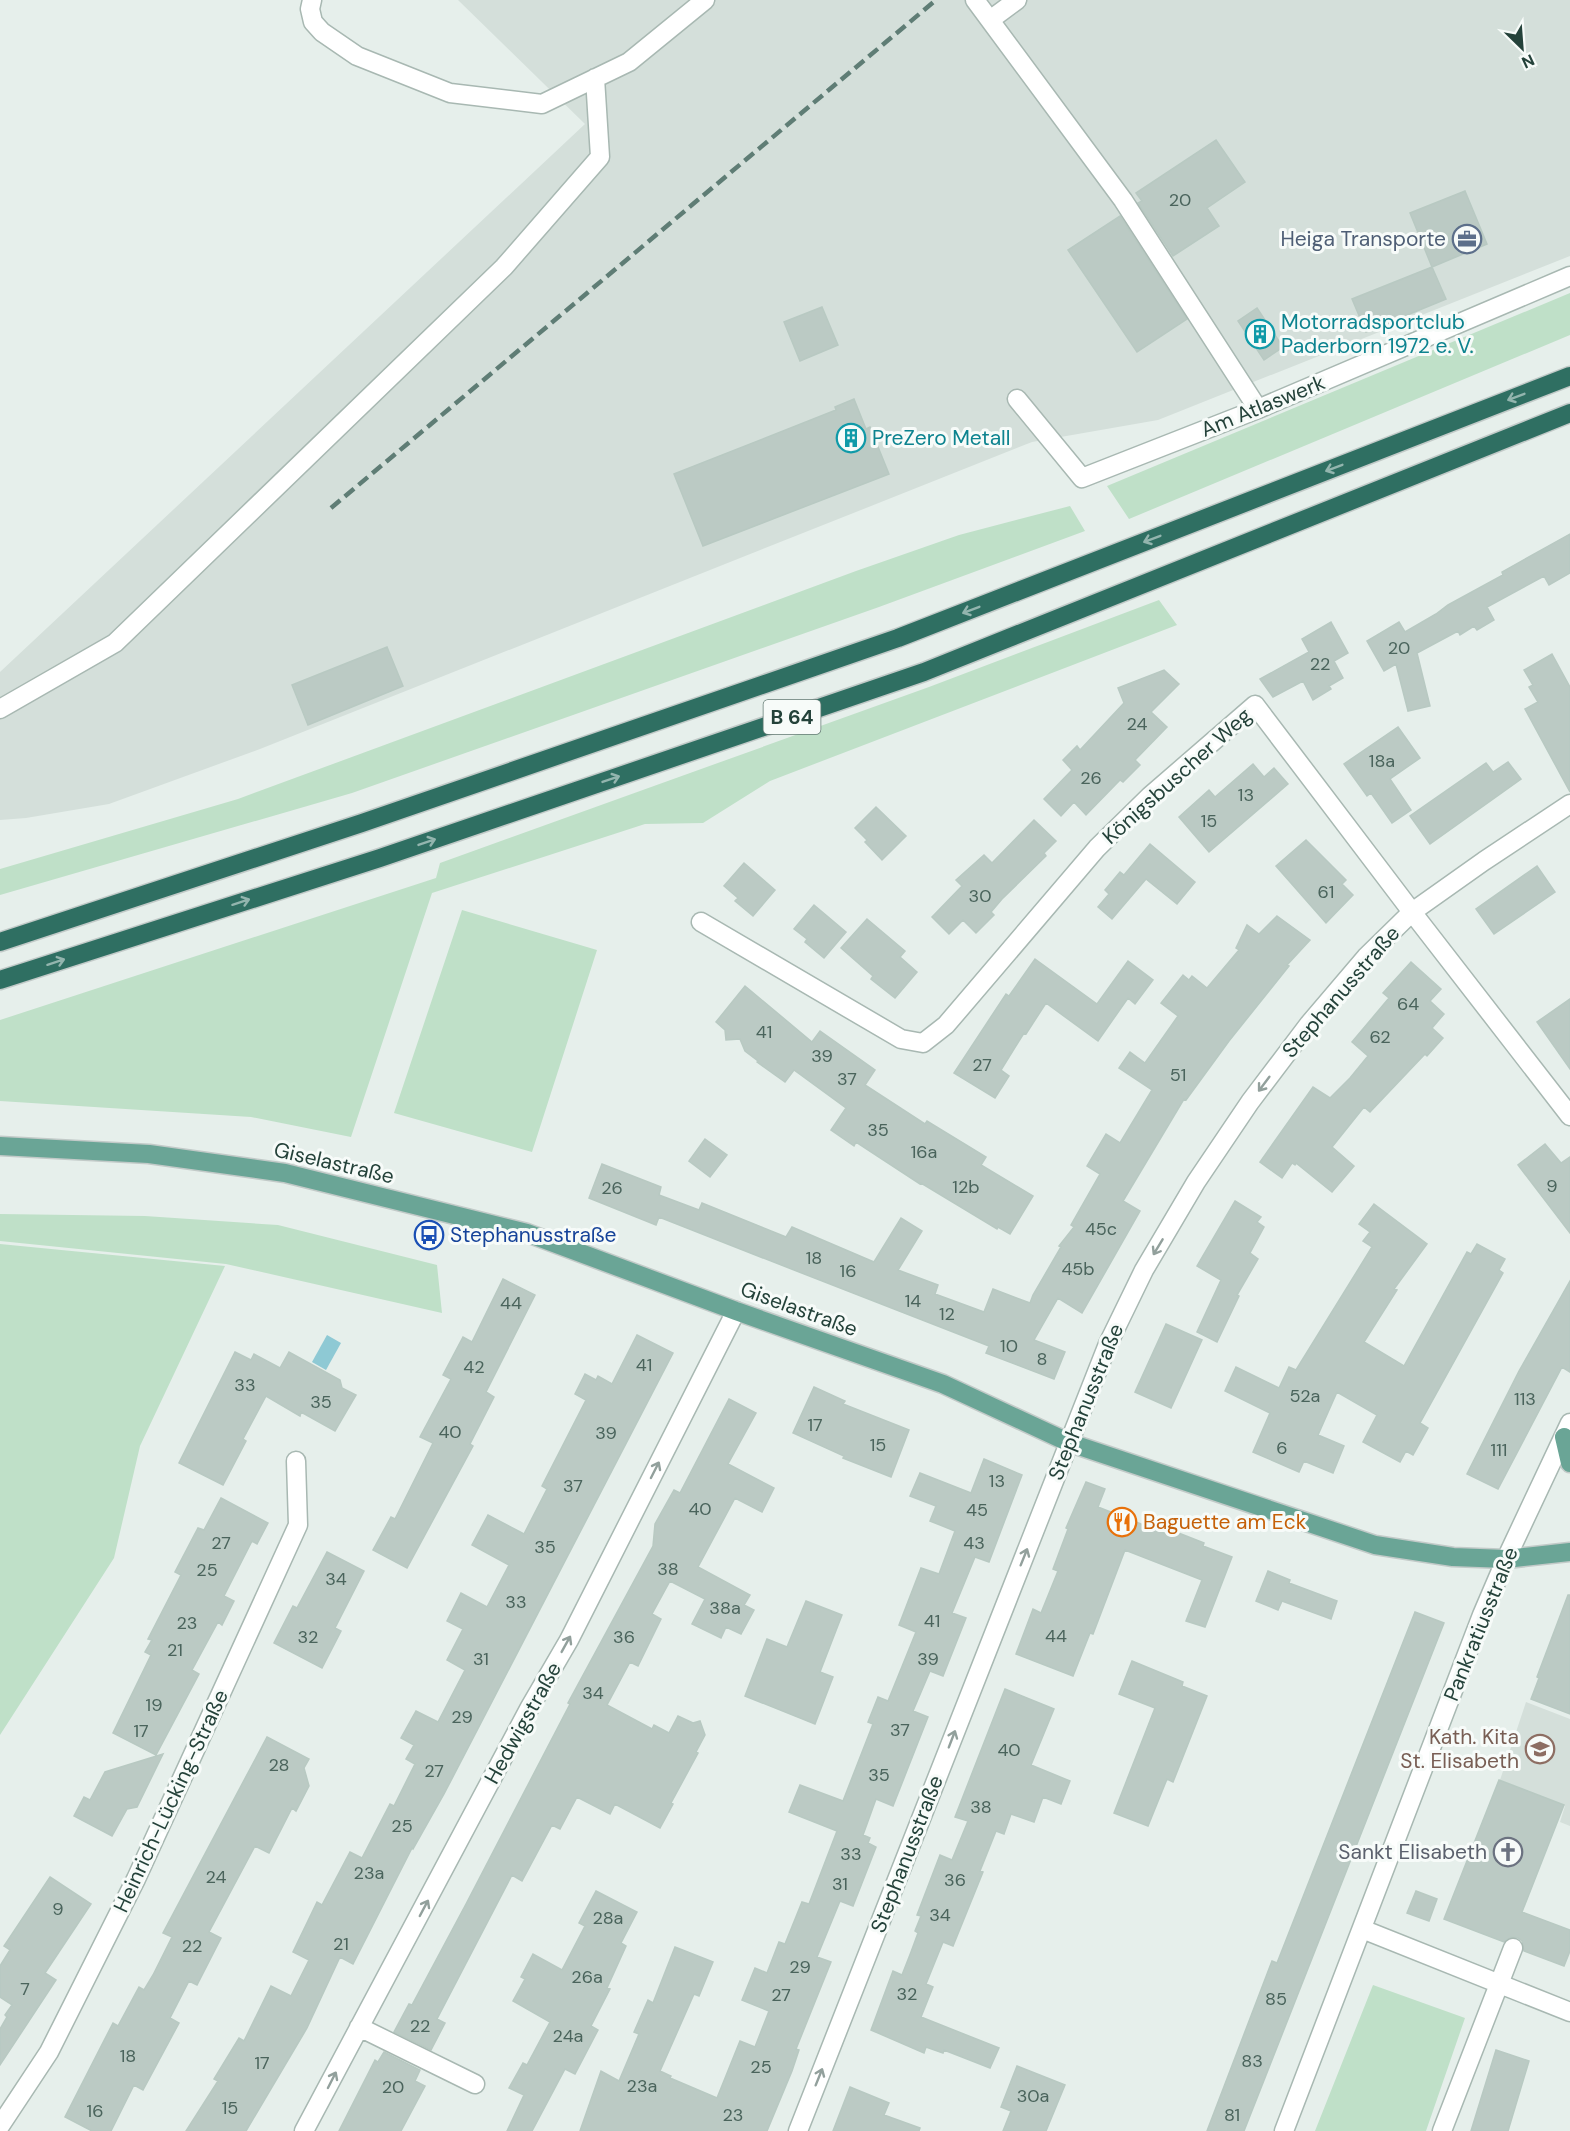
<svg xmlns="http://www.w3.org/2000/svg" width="1570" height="2131" viewBox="0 0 1570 2131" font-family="'DM Sans',sans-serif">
<rect width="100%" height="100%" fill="#e6efeb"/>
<path fill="#d4dfda" d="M458,0H1570V256L1158,420L1032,442L260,749L109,804L26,818L0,820V672L585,124Z
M1526,1702L1570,1719V1826L1560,1822L1565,1806L1500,1780Z"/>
<path fill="#bfe0c8" d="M1570,293V335L1129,519L1107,486Z
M1070,506L1085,531L879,607L352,793L0,895V869L238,799L856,571L959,535Z
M1159,600L1177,625L770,781L703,823L645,824L432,893L351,1137L251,1117L0,1101V1020L436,878L440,863L929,687Z
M462,910L597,950L532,1152L394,1113Z
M0,1214L145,1216L278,1225L437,1265L442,1313L226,1264L0,1241Z
M0,1244L225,1266L140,1446L114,1558L0,1735Z
M1373,1985L1465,2018L1426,2131H1315Z"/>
<path fill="#8ec9d4" d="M327,1335L341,1343L326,1370L312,1362Z"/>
<path fill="#bbcac4" stroke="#b8c9c2" stroke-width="1.5" d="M1216,140L1245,182L1207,208L1219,226L1173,256L1138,203L1142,201L1136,193Z
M1465,191L1487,244L1432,267L1410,213Z
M1120,216L1187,319L1137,352L1068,250Z
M1432,267L1446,299L1366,332L1352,299Z
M822,307L838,345L800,361L784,322Z
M1257,308L1283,347L1264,360L1238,321Z
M854,399L866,429L870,427L889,474L703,546L674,474L836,410L835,407Z
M1570,534V573L1549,585L1544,576L1487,607L1494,620L1477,630L1474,626L1460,635L1458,631L1417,653L1430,706L1408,711L1396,664L1384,671L1367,641L1399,622L1405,632L1436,614L1448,605L1503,575L1502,572Z
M1331,622L1348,653L1334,661L1343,678L1329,686L1331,689L1313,700L1303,681L1273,697L1260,679L1309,652L1302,639Z
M387,647L403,686L308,725L292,685Z
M1552,654L1570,687V792L1525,709L1538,702L1529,687L1533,685L1524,670Z
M1164,670L1179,684L1151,712L1167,727L1135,760L1140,765L1123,782L1120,780L1086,815L1074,802L1061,816L1044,799L1072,770L1063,760L1077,746L1080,750L1124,703L1118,688Z
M1398,727L1420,758L1390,779L1411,810L1392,823L1371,793L1367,796L1344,764Z
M1508,762L1521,779L1430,844L1410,816L1486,763L1493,772Z
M1253,764L1264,777L1274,768L1288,784L1209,852L1179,817L1209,790L1215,797Z
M876,807L906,836L882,860L865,842L867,840L855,828Z
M1034,820L1056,841L1044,853L1046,856L1002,899L991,912L994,915L976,933L963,920L949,934L932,917L962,886L956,880L984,855L992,863Z
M1306,840L1346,880L1342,884L1353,895L1326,923L1276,866Z
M1150,844L1195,882L1177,904L1146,879L1112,919L1098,907L1109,894L1105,890L1120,872L1124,875Z
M744,863L775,890L753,916L735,901L738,898L724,886Z
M1537,866L1555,892L1494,934L1476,909Z
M814,905L846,932L824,958L805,942L807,939L794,929Z
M1277,916L1310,940L1287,965L1289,966L1229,1041L1186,1100L1184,1099L1123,1201L1140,1211L1082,1313L1058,1298L1034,1340L1065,1352L1054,1379L986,1353L989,1346L758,1256L659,1217L656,1225L589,1198L602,1164L661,1187L659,1195L699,1210L702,1203L786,1237L792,1227L874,1262L901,1218L922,1231L898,1270L938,1285L935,1294L984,1312L993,1289L1030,1303L1033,1295L1061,1247L1059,1246L1074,1227L1071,1225L1100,1174L1087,1166L1106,1134L1120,1143L1152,1090L1119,1068L1130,1052L1145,1063L1178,1016L1161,1003L1183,975L1189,980L1192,976L1207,988L1239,950L1236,948L1247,925L1259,934Z
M867,919L905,951L900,957L917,972L895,998L871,979L873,976L841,948Z
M1035,959L1097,1004L1128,961L1153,980L1135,1004L1128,998L1098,1041L1046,1003L1026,1034L1024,1033L1001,1070L1009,1076L995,1098L954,1073L1006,994L1009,996Z
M1411,962L1441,989L1430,1001L1444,1014L1432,1028L1443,1038L1427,1056L1425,1054L1370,1112L1364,1107L1332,1147L1354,1166L1332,1192L1296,1163L1295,1165L1292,1163L1282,1178L1260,1162L1313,1087L1330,1098L1350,1078L1368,1056L1352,1042L1389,998L1383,993Z
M745,986L812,1042L820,1031L875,1070L865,1085L925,1124L927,1121L986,1157L981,1165L1033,1196L1010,1234L998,1227L997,1229L921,1183L920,1184L856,1142L854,1146L831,1130L846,1108L794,1070L785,1082L757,1062L758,1061L745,1051L740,1039L726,1040L725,1030L716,1022Z
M1570,999V1069L1537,1022Z
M705,1139L727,1155L710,1177L689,1161Z
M1545,1144L1561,1163L1570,1157V1233L1518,1165Z
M1235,1201L1261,1217L1257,1222L1264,1227L1250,1253L1258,1259L1237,1295L1239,1296L1217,1342L1197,1332L1221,1280L1197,1266Z
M1374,1204L1427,1244L1394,1289L1397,1290L1364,1342L1404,1366L1467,1252L1471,1254L1477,1244L1505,1259L1499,1270L1503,1273L1420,1423L1428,1428L1413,1455L1406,1451L1400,1462L1363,1442L1377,1415L1337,1392L1318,1435L1344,1446L1333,1473L1304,1461L1299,1472L1253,1452L1270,1413L1225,1391L1236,1367L1279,1388L1289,1367L1296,1370L1372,1247L1363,1241L1370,1232L1359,1224Z
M503,1279L535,1295L486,1392L494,1397L470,1444L473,1446L407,1568L373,1550L391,1517L395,1519L433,1443L420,1437L451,1379L443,1375L463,1337L472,1342Z
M1570,1281V1372L1562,1367L1498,1489L1467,1474L1519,1371Z
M1166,1324L1202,1340L1171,1408L1135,1392Z
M637,1335L673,1353L444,1794L413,1849L412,1848L353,1964L340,1957L307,2028L246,2131H186L218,2081L214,2079L239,2038L244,2041L271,1986L291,1996L309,1960L293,1952L317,1902L322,1905L350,1852L362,1858L390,1804L394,1806L415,1764L406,1759L414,1745L401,1738L416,1711L438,1722L465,1670L447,1660L463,1629L447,1621L461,1593L487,1607L509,1565L472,1545L488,1515L524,1534L547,1489L542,1486L586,1400L575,1394L585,1374L596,1380L598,1376L612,1384Z
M235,1352L251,1360L254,1354L280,1368L289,1352L340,1380L342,1388L356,1395L335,1431L301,1412L300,1416L266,1396L243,1439L246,1441L223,1485L179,1463Z
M814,1387L845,1401L843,1404L909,1430L891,1477L843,1458L844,1456L793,1433Z
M729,1399L756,1413L728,1464L774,1488L762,1512L735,1498L698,1567L750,1595L744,1605L754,1610L741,1634L726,1627L721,1638L692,1624L705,1599L670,1581L652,1614L661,1619L638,1666L630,1662L607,1705L652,1729L654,1725L669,1733L678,1716L693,1723L700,1721L705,1735L696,1752L698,1753L671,1803L673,1804L660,1828L615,1804L610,1814L577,1797L560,1829L552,1825L522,1881L512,1875L437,2019L445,2023L431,2050L394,2032L409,2004L412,2005L466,1904L570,1704L568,1703L653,1546L655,1524L674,1490L680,1493Z
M984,1459L1022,1475L989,1562L975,1557L952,1613L966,1618L943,1676L930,1671L913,1711L928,1717L893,1806L876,1799L863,1835L870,1838L868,1843L876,1847L853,1906L840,1901L817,1957L831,1962L796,2049L799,2050L792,2071L767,2131H580L601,2071L619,2081L639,2034L634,2032L648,2000L653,2003L675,1947L713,1962L699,1996L694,1994L660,2071L671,2076L670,2078L717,2098L740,2041L755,2047L769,2011L742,2000L755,1968L767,1973L779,1942L785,1944L802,1902L809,1904L837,1831L789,1812L800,1785L843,1801L873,1724L868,1722L878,1697L888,1701L916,1632L899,1625L921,1568L939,1574L955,1531L930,1521L936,1506L910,1496L920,1473L971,1493Z
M1086,1482L1105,1489L1098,1507L1169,1535L1171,1530L1204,1543L1203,1546L1232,1557L1205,1627L1186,1621L1202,1580L1125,1550L1093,1634L1090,1633L1073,1676L1016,1654L1033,1609L1041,1613L1058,1571L1053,1569L1068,1529L1066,1528Z
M221,1498L268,1523L257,1544L252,1541L224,1596L234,1601L222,1625L218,1622L192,1670L199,1674L156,1755L113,1733L151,1655L145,1652L152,1640L148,1639L181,1575L175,1572L198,1528L204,1530Z
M327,1552L364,1571L335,1628L341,1631L322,1668L274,1643L293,1606L297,1608Z
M1268,1571L1290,1580L1289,1583L1337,1601L1331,1619L1282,1601L1278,1610L1256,1601Z
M1568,1595H1570V1714L1531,1699L1539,1678L1537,1677Z
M806,1601L842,1615L820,1672L833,1677L815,1724L745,1696L767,1639L787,1647Z
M1415,1612L1444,1623L1244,2131H1207L1272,1961L1277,1963Z
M1132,1661L1183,1682L1182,1686L1207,1696L1173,1782L1167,1779L1148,1826L1114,1813L1155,1708L1119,1694Z
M1005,1689L1054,1709L1031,1765L1070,1781L1061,1804L1043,1797L1034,1822L1011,1814L1004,1834L996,1831L980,1871L983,1872L953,1946L943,1942L926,1984L933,1987L921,2017L999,2048L990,2068L944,2050L943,2053L926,2047L924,2053L871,2030L893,1971L902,1975L911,1952L918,1933L915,1931L921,1916L917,1915L940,1855L952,1860L968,1821L955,1817Z
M267,1737L309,1759L304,1768L309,1786L296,1811L292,1808L269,1853L255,1846L209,1932L221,1938L197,1985L189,1981L170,2018L179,2023L143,2090L134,2085L111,2131H92L65,2117L113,2023L118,2026L139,1987L144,1990L153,1975L172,1937L163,1933Z
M163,1754L137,1807L127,1809L112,1836L74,1816L84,1797L90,1800L105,1772Z
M1499,1780L1564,1805L1522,1912L1570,1930V1951L1564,1966L1524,1951L1522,1941L1518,1938L1511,1937L1504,1942L1444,1919Z
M50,1877L91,1904L45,1973L56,1980L0,2065V2029L7,2017L5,2015L12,2005L0,1997V1966L10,1950L4,1946Z
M596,1891L637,1912L621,1943L626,1946L607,1988L610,1989L591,2026L598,2030L575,2074L565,2069L532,2131H507L524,2095L509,2088L523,2063L527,2065L550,2022L513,2001L525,1979L521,1977L533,1954L562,1970L585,1926L579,1923Z
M1416,1891L1437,1899L1429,1921L1407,1913Z
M1496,2050L1529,2061L1508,2131H1471Z
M384,2052L420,2070L415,2081L425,2086L401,2131H339L375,2060L378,2062Z
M1017,2066L1065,2085L1046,2131H1003L1011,2111L1001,2107Z
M850,2087L889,2103L884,2115L920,2128L919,2131H833Z"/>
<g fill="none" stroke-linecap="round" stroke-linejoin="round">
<g stroke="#a8b8b2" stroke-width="21">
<path id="minor" d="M312,0L310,9L313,22L322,32L357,56L450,93L542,104L629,62L705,0
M975,0L1123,200L1258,409
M990,20L1017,0
M1017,399L1082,478L1258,409L1570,276
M0,709L115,643L504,267L600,157L595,78
M701,922L901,1039L923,1043L946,1025L1097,848L1150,796L1255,705L1412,912L1570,1116
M1362,1929L1570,2012
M359,2027L475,2084
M0,2126L49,2052L136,1879L298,1525L296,1461
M304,2131L530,1707L569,1640L736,1311
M798,2131L1108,1344L1144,1270L1196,1182L1250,1102L1309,1024L1366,957L1412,912L1484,861L1570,804
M1284,2131L1482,1615L1506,1559L1570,1423
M1442,2131L1513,1948"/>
</g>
<g stroke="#c2cac8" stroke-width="21">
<path id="major" d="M0,1146L149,1154L285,1173L527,1233L736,1311L943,1384L1070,1443L1375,1545L1453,1557L1506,1559L1570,1552
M1564,1437L1570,1463"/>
</g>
<g stroke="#c2cac8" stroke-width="21">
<path id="highway" d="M0,942L362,823L898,638L1570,376
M0,980L380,858L924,672L1570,413"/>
</g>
<use href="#minor" stroke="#fff" stroke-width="18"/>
<use href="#major" stroke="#6aa596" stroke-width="18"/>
<use href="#highway" stroke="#2f6f62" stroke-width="18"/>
<path stroke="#5f7d75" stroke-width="4.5" stroke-dasharray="12 6" stroke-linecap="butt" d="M331,508L936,0"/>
</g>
<defs><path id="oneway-shaft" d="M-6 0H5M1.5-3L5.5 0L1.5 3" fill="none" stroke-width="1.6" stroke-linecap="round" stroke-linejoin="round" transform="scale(1.5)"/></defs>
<g stroke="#93b5ae">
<use href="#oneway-shaft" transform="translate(1516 397) rotate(159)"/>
<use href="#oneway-shaft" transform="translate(1334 468) rotate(159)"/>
<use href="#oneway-shaft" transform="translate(1152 539) rotate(159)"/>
<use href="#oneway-shaft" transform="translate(971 610) rotate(159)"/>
<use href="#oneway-shaft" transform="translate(611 779) rotate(-19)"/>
<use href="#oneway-shaft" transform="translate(427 842) rotate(-19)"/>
<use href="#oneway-shaft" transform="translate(241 902) rotate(-18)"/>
<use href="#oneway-shaft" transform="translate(56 962) rotate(-18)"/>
</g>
<g stroke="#92a09c">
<use href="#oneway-shaft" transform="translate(1264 1084) rotate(127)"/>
<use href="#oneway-shaft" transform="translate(1158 1247) rotate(121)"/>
<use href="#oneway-shaft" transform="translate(655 1470) rotate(-63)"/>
<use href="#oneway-shaft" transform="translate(1024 1557) rotate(-68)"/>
<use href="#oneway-shaft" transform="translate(566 1644) rotate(-61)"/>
<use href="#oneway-shaft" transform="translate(952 1739) rotate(-69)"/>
<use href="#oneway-shaft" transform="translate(424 1908) rotate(-62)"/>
<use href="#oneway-shaft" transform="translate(819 2077) rotate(-68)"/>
<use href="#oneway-shaft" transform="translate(332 2080) rotate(-63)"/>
</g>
<defs>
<g id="office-ring" transform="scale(1.5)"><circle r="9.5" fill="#f7fbf9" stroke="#5c6f8a" stroke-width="1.5"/><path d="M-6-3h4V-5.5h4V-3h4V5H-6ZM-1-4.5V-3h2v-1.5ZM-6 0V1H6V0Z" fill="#5c6f8a"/></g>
<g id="building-ring" transform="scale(1.5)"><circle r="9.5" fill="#f7fbf9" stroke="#0f9aa8" stroke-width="1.5"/><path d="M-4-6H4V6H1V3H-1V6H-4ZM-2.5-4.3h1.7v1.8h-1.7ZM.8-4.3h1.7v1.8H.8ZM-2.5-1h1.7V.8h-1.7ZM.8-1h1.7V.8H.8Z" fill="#0f9aa8"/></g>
<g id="bus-ring" transform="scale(1.5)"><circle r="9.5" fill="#f7fbf9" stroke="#1a4fb4" stroke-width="1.5"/><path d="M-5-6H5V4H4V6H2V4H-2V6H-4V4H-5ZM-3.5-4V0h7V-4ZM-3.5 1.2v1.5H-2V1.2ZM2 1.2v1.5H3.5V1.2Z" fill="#1a4fb4"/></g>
<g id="restaurant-ring" transform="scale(1.5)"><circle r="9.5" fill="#f7fbf9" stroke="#e8710a" stroke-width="1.5"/><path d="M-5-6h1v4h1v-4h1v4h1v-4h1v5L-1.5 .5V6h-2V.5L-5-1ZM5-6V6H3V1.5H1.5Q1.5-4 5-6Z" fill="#e8710a"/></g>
<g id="school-ring" transform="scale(1.5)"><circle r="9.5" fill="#f7fbf9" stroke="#8d6e63" stroke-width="1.5"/><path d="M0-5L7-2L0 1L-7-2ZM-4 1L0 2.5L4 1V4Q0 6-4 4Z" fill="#8d6e63"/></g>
<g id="church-ring" transform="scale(1.5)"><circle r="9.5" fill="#f7fbf9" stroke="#6b7280" stroke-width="1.5"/><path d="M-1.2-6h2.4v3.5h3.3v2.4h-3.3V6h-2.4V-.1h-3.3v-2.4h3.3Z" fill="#6b7280"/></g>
</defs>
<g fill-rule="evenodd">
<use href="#office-ring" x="1467" y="239"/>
<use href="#building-ring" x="1260" y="334"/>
<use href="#building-ring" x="851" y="438"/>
<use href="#bus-ring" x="429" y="1235"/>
<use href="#restaurant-ring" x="1122" y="1522"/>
<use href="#school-ring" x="1540" y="1749"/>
<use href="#church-ring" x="1508" y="1852"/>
</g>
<g text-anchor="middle" stroke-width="6" stroke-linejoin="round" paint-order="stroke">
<g font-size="18" fill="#4a645c">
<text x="1180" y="206">20</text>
<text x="1399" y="654">20</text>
<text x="1320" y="670">22</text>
<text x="1137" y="730">24</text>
<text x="1382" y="767">18a</text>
<text x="1091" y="784">26</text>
<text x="1246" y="801">13</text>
<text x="1209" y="827">15</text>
<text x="1326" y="898">61</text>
<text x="980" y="902">30</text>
<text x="1408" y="1010">64</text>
<text x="764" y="1038">41</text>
<text x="1380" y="1043">62</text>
<text x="822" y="1062">39</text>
<text x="982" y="1071">27</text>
<text x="1178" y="1081">51</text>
<text x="847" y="1085">37</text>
<text x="878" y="1136">35</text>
<text x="924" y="1158">16a</text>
<text x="1552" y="1192">9</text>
<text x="966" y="1193">12b</text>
<text x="612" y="1194">26</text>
<text x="1101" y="1235">45c</text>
<text x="814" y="1264">18</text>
<text x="1078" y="1275">45b</text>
<text x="848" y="1277">16</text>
<text x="913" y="1307">14</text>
<text x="511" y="1309">44</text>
<text x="947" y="1320">12</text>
<text x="1009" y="1352">10</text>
<text x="1042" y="1365">8</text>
<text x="644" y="1371">41</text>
<text x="474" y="1373">42</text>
<text x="245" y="1391">33</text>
<text x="1305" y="1402">52a</text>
<text x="1525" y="1405">113</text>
<text x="321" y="1408">35</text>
<text x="815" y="1431">17</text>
<text x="450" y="1438">40</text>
<text x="606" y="1439">39</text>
<text x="878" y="1451">15</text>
<text x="1282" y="1454">6</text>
<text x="1499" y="1456">111</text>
<text x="997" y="1487">13</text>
<text x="573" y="1492">37</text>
<text x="700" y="1515">40</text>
<text x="977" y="1516">45</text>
<text x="221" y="1549">27</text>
<text x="974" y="1549">43</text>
<text x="545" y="1553">35</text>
<text x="668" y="1575">38</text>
<text x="207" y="1576">25</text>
<text x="336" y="1585">34</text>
<text x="516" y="1608">33</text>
<text x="725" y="1614">38a</text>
<text x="932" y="1627">41</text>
<text x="187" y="1629">23</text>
<text x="1056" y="1642">44</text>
<text x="308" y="1643">32</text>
<text x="624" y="1643">36</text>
<text x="175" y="1656">21</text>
<text x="481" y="1665">31</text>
<text x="928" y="1665">39</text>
<text x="593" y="1699">34</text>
<text x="154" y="1711">19</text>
<text x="462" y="1723">29</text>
<text x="900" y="1736">37</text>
<text x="141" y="1737">17</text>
<text x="1009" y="1756">40</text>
<text x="279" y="1771">28</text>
<text x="434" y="1777">27</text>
<text x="879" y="1781">35</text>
<text x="981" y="1813">38</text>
<text x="402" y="1832">25</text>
<text x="851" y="1860">33</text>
<text x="369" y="1879">23a</text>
<text x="216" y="1883">24</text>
<text x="955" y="1886">36</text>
<text x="840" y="1890">31</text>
<text x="58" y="1915">9</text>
<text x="940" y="1921">34</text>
<text x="608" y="1924">28a</text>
<text x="341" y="1950">21</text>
<text x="192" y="1952">22</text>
<text x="800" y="1973">29</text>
<text x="587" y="1983">26a</text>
<text x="25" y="1995">7</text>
<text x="907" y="2000">32</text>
<text x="781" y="2001">27</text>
<text x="1276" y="2005">85</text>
<text x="420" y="2032">22</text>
<text x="568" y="2042">24a</text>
<text x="128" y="2062">18</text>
<text x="1252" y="2067">83</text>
<text x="262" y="2069">17</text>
<text x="761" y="2073">25</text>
<text x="642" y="2092">23a</text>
<text x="393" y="2093">20</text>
<text x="1033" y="2102">30a</text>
<text x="230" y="2114">15</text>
<text x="95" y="2117">16</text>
<text x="733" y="2121">23</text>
<text x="1232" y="2121">81</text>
</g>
<rect fill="#f7fbf9" stroke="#637a73" stroke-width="1.5" x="763.5" y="700" width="57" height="34" rx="4.5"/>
<g font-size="20" font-weight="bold" fill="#24423a">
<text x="792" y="724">B 64</text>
</g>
<g font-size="21" fill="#4e5e75" stroke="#f7fbf9" text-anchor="end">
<text x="1446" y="246">Heiga Transporte</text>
</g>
<g font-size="21" fill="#0d838f" stroke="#f7fbf9" text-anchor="start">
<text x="1281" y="329">Motorradsportclub<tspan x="1281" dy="24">Paderborn 1972 e. V.</tspan></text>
<text x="872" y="445">PreZero Metall</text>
</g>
<g font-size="21" fill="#24423a" stroke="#f7fbf9">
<text transform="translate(1263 406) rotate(-22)" y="7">Am Atlaswerk</text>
<text transform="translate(1177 776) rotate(-42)" y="7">Königsbuscher Weg</text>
<text transform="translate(1341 992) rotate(-49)" y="7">Stephanusstraße</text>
<text transform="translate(334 1163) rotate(13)" y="7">Giselastraße</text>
<text transform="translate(799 1309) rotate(20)" y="7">Giselastraße</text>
<text transform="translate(1086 1402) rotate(-68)" y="7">Stephanusstraße</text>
<text transform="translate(1481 1624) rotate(-68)" y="7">Pankratiusstraße</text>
<text transform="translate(523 1723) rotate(-61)" y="7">Hedwigstraße</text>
<text transform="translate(171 1801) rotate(-65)" y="7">Heinrich-Lücking-Straße</text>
<text transform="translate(907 1854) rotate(-69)" y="7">Stephanusstraße</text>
</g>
<g font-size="21" fill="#164399" stroke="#f7fbf9" text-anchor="start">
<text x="450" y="1242">Stephanusstraße</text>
</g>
<g font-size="21" fill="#c56008" stroke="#f7fbf9" text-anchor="start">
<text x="1143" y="1529">Baguette am Eck</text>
</g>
<g font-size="21" fill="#785e54" stroke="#f7fbf9" text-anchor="end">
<text x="1519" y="1744">Kath. Kita<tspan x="1519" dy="24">St. Elisabeth</tspan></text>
</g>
<g font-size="21" fill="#5b616d" stroke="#f7fbf9" text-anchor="end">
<text x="1487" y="1859">Sankt Elisabeth</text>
</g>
</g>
<g transform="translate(1522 48) rotate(155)" stroke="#f7fbf9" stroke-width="4.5" paint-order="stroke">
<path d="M0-4.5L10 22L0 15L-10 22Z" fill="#24423a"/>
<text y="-9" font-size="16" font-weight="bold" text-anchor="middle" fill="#24423a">N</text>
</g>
</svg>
